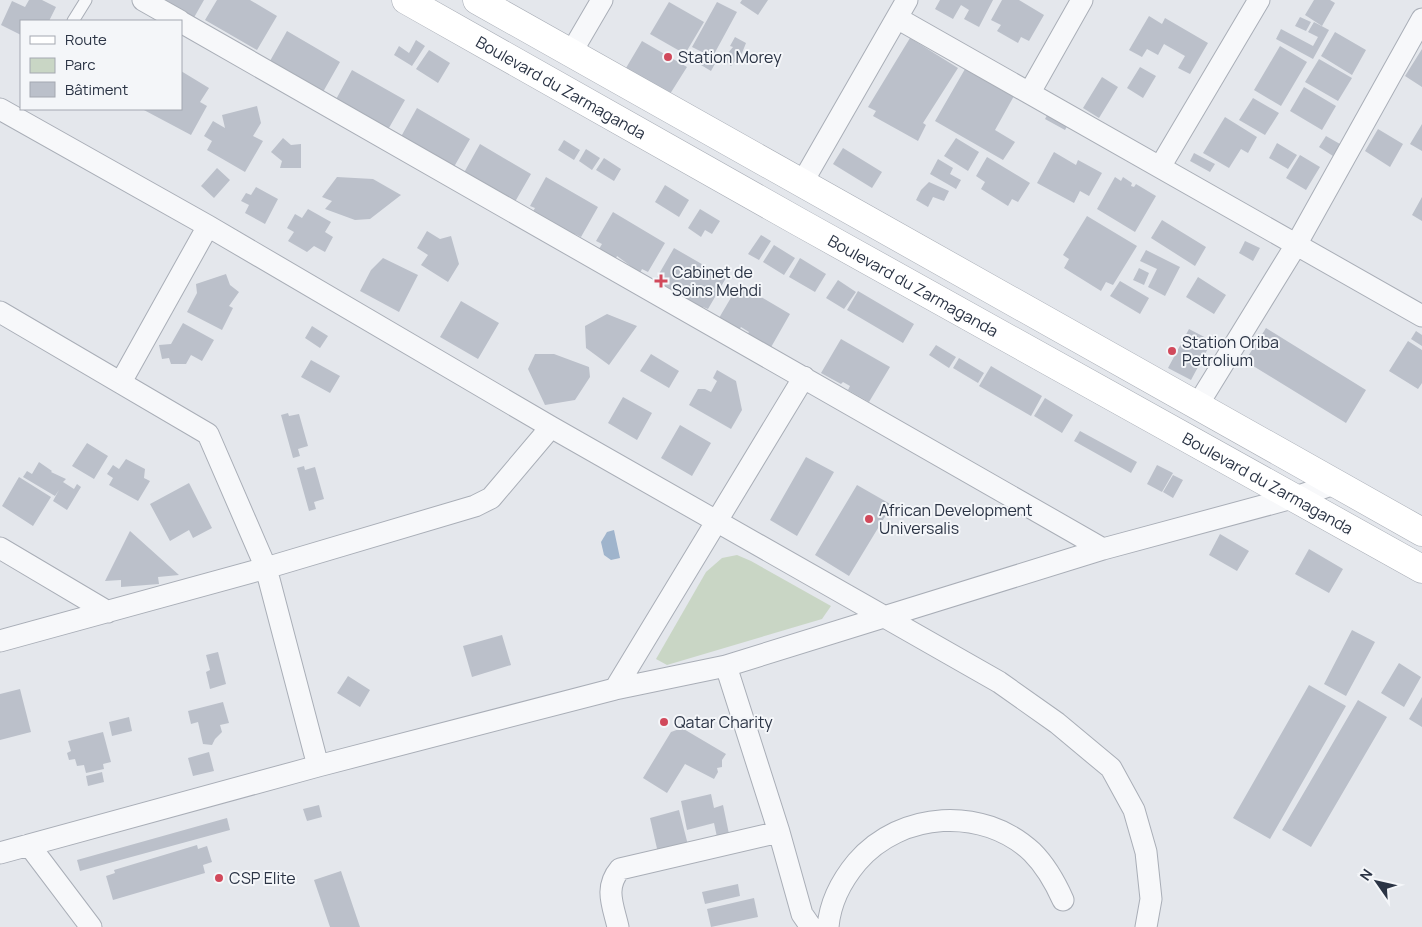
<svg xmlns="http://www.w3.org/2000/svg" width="1422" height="927" viewBox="0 0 1422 927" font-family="Manrope,sans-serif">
<rect width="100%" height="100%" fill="#e4e7ec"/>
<path fill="#c9d6c5" d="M737,555L751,561L831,606L822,619L667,665L656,659L706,572L722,558Z"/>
<path fill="#9fb4cc" d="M614,530L620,558L611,560L604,555L601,542L607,532Z"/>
<path fill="#bbc0ca" d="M29,0H42L56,7L49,21H21V35L1,25L12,1L25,7Z
M156,0H204L192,21Z
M217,0H250L277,16L257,50L205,20Z
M742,0H768L758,15L740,3Z
M940,0H993L979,27L964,19L969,10L961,5L953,19L935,9Z
M1002,0H1019L1044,15L1029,41L1021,37L1018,43L997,31L1001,25L991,20Z
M1314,0H1330L1335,3L1322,26L1305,15Z
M669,2L704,22L685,54L650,34Z
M717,2L737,12L712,58L717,60L711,71L701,65L706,54L692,47Z
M1149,16L1162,24L1165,18L1208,43L1190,74L1178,68L1185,56L1164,44L1158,55L1147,49L1142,57L1129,50Z
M1300,17L1311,22L1306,31L1295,26Z
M1314,22L1329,30L1313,59L1276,39L1281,29L1313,46L1318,37L1308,32Z
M287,31L340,62L319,99L266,68Z
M1335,32L1366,50L1352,75L1321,56Z
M735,37L746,43L742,53L731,66L723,59L733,47L730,46Z
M910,38L958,68L923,123L926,125L918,141L873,116L876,111L868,107Z
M416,40L425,46L412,66L394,55L399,46L409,53Z
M642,41L687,67L670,94L626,68Z
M1280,46L1307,62L1281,106L1254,90Z
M1422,49V87L1405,76Z
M429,50L450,63L438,83L416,69Z
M1319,59L1352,78L1338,101L1305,82Z
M1140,67L1156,76L1143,98L1127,88Z
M965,69L1014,96L995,130L1015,142L1003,160L935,121Z
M352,70L405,100L386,133L334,103Z
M181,71L209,88L200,102L207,106L191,135L142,109H181Z
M1102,77L1118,87L1099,118L1083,108Z
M1304,87L1336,106L1322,130L1290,111Z
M1253,98L1279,113L1265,135L1239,120Z
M257,106L261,123L253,136L263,141L245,172L207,150L212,141L204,136L213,121L225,128L222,115Z
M417,108L470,139L451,172L398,142Z
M1051,108L1071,119L1065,130L1045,119Z
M1225,117L1257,137L1248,153L1241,149L1229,168L1203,153Z
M1422,124V151L1410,144Z
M1378,129L1403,144L1390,167L1365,151Z
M1326,136L1340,144L1333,156L1319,147Z
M283,138L291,145L301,144V168H280L282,161L271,152Z
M956,138L979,152L968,171L944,156Z
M564,140L580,150L574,160L558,150Z
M1277,143L1297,155L1288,169L1269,158Z
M480,144L531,174L512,207L461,178Z
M843,148L882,172L872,188L833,164Z
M586,149L600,158L592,170L579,161Z
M1054,152L1076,165L1078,160L1102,173L1089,196L1080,191L1074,203L1037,183Z
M1194,153L1215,164L1210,172L1190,161Z
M1300,155L1320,167L1306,190L1286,178Z
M987,157L1030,183L1018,202L1012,199L1008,206L981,189L985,182L976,176Z
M604,158L621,169L614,181L596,170Z
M938,159L953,168L950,174L961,180L956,189L930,174Z
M217,168L230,180L214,198L201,186Z
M337,177L373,179L401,195L370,219L355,220L325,209L332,201L322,197Z
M546,177L598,207L581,237L575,234L574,237L557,228L559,226L551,221L549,223L532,213L535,208L530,206Z
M1115,177L1121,181L1123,177L1132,183L1131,186L1134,187L1136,184L1156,196L1135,232L1097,209Z
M929,182L949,191L944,201L933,197L928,207L916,200L921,190Z
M665,185L689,200L679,217L655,202Z
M256,187L278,199L265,224L245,213L249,205L241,201L246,193L251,195Z
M1422,197V221L1412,215Z
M308,209L331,222L325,232L333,237L325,252L314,246L307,252L288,241L294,232L287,228L295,214L302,218Z
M700,209L720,221L712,234L705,230L701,237L688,228Z
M613,212L665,243L648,272L642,269L640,273L617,256L616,258L599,249L602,244L596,241Z
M1087,216L1137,246L1113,285L1106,282L1101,291L1064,268L1069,259L1063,255Z
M1162,220L1206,247L1195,266L1151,238Z
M427,231L440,239L451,236L459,264L448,282L421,265L428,255L417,248Z
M761,235L771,241L759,260L748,254Z
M1245,241L1260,248L1253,261L1239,253Z
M774,245L795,258L784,275L763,262Z
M674,248L726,278L708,309L703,307L700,310L683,301L686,296L678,292L675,296L658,285L660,281L656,279Z
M1146,250L1180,267L1165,296L1148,287L1157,269L1140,261Z
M383,258L418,275L399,312L360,291L371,270Z
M800,258L826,274L815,292L789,277Z
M1139,268L1149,273L1144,285L1133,280Z
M226,274L230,285L239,292L229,306L233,308L222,330L187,312L197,293L196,284Z
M1198,277L1226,295L1214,314L1186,297Z
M838,280L856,292L844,309L826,298Z
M1120,281L1149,298L1140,314L1110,296Z
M739,284L790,314L770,349L746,336L749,332L741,327L739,330L719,318Z
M858,291L914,324L903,343L847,310Z
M461,301L499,323L478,359L440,337Z
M607,314L637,326L609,365L586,348L585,326Z
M183,323L214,340L202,361L191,355L186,364H171L169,358L162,359L159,345L171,344Z
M312,326L328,336L320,348L305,338Z
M1266,328L1366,390L1346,423L1245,361Z
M1189,329L1212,341L1191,380L1168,368Z
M1416,331L1422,335V346L1411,339Z
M841,339L890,367L869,402L848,390L850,386L843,382L841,384L821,373Z
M1408,341L1422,350V383L1418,389L1389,371Z
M936,345L956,357L949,368L929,355Z
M535,354H554L589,367L590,377L575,400L545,405L528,369Z
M651,354L679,371L669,388L640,371Z
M959,358L984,373L978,383L953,368Z
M311,360L340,376L330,393L301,377Z
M991,366L1042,396L1031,416L979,386Z
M717,370L736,381L742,410L731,429L689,405L698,389H705L711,392L717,381L713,378Z
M623,397L652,413L637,440L608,423Z
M1045,398L1073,415L1062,433L1034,416Z
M288,413L289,416L299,414L308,446L298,449L300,456L293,458L281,415Z
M680,425L711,443L692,476L661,458Z
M1080,431L1137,462L1131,473L1074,441Z
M87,443L108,456L94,479L72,466Z
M806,457L834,472L797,536L770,520Z
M126,459L145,469L144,478L150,481L138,501L109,485L113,478L107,474L113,465L119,469Z
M39,462L52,471L51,472L66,479L63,482L74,489L77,484L81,487L67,510L53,501L59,490L55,496L23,477L27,471L32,474Z
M1157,465L1173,473L1162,492L1147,484Z
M304,466L305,470L315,467L324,499L314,502L316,509L309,511L297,468Z
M1173,475L1183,480L1173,498L1163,492Z
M19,477L51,497L33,526L2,506Z
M189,483L212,528L193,538L189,530L170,541L150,504Z
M857,485L892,505L849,576L815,555Z
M130,531L179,575L158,577L159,584L121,587V580L105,581Z
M1220,534L1249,551L1237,571L1209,555Z
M1309,549L1343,569L1329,593L1295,574Z
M1352,630L1375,642L1346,696L1324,684Z
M502,635L511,665L472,677L463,646Z
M218,652L226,684L210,689L206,672L210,670L206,655Z
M1399,663L1421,677L1404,707L1381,693Z
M348,676L370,690L360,707L337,693Z
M1309,685L1346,706L1270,839L1233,818Z
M20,689L31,732L0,740V694Z
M1422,697V727L1409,719Z
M1358,700L1387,717L1311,847L1282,830Z
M223,702L229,723L220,725L222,732L215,739L212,745L203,744L198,722L191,724L188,711Z
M129,717L132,731L112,736L109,722Z
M682,728L726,754L722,760V767L717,768L718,772L714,779L685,764L667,793L643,778L671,732Z
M103,732L111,762L103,764L104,769L86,773L84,765L77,766L75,759L69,760L67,753L71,751L68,741Z
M209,752L214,771L193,776L188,758Z
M102,772L104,782L88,786L86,776Z
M711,794L714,808L723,805L729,834L717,837L714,823L687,830L681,801Z
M319,805L322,817L307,821L303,809Z
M679,810L688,845L658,853L650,818Z
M227,818L230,830L80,871L77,860Z
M197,845L198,849L207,846L212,862L203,865L205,873L113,900L106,876L115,873L114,870Z
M341,871L360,927H330L314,880Z
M738,884L740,896L705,904L702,892Z
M754,898L758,917L711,927L707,909Z"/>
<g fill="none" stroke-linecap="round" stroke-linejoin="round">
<g stroke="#a9aeb7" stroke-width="13">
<path id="lane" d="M73,21L86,0"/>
</g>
<g stroke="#a9aeb7" stroke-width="23">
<path id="street" d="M143,0L180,21
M897,18L1422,316
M181,22L1103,549
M571,53L602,0
M1030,92L1082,0
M0,109L208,226L551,427L999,682L1057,723L1111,768L1134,810L1146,852L1151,899L1146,927
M1160,167L1259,0
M802,183L907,0
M0,312L208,434L266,568L318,766
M121,382L208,226
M1197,406L1296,245L1422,19
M0,548L108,612
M0,641L266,568L475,506L491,498L551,427
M726,666L779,832L802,914L811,927
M615,689L804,377
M29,845L91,927
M0,853L318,766L615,689L726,666L1103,549L1296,497L1334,484
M618,927C613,905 604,888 620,869L779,832
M828,927C830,903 842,880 857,862C901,811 983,806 1032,852C1046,866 1055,882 1063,900"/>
</g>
<g stroke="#a9aeb7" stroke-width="29">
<g id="secondary">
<path id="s1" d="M406,0L799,222L1422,569"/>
<path d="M477,0L1422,532"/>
</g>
</g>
<use href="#lane" stroke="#f7f8fa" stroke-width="11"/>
<use href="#street" stroke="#f7f8fa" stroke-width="21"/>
<use href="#secondary" stroke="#fff" stroke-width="28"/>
</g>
<g fill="#d1495b" stroke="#f4f6f9" stroke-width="2">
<circle cx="668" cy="57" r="5"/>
<path d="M658.5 273.5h5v5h5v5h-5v5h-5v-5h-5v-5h5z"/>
<circle cx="1172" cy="351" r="5"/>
<circle cx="869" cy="519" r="5"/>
<circle cx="664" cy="722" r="5"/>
<circle cx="219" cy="878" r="5"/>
</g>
<g text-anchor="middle" stroke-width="4" stroke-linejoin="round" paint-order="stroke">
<g font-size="16" fill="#2b3445" stroke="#f4f6f9" text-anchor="start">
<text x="678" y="63">Station Morey</text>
<text x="672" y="278">Cabinet de<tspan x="672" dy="18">Soins Mehdi</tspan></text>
<text x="1182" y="348">Station Oriba<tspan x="1182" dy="18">Petrolium</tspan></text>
<text x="879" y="516">African Development<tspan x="879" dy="18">Universalis</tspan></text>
<text x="674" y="728">Qatar Charity</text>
<text x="229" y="884">CSP Elite</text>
</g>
<g font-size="16" fill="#2b3445" stroke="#f4f6f9">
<text dy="6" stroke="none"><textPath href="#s1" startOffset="178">Boulevard du Zarmaganda</textPath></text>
<text dy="6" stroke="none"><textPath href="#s1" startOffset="582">Boulevard du Zarmaganda</textPath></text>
<text dy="6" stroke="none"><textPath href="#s1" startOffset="988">Boulevard du Zarmaganda</textPath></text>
</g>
</g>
<rect x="20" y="20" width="162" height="90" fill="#f4f6f9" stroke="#a4a8b1"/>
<rect x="30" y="36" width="25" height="8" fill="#ffffff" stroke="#a4a8b1"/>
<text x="65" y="45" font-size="15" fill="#2b3445">Route</text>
<rect x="30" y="58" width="25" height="15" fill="#c9d6c5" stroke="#a4a8b1"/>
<text x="65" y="70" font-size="15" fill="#2b3445">Parc</text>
<rect x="30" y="82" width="25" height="15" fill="#bbc0ca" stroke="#a4a8b1"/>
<text x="65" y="95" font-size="15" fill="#2b3445">Bâtiment</text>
<g transform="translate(1377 882) rotate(304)" stroke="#f4f6f9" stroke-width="4" paint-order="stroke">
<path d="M0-4L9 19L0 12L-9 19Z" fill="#2b3445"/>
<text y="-8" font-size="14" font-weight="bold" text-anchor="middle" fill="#2b3445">N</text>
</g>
</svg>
